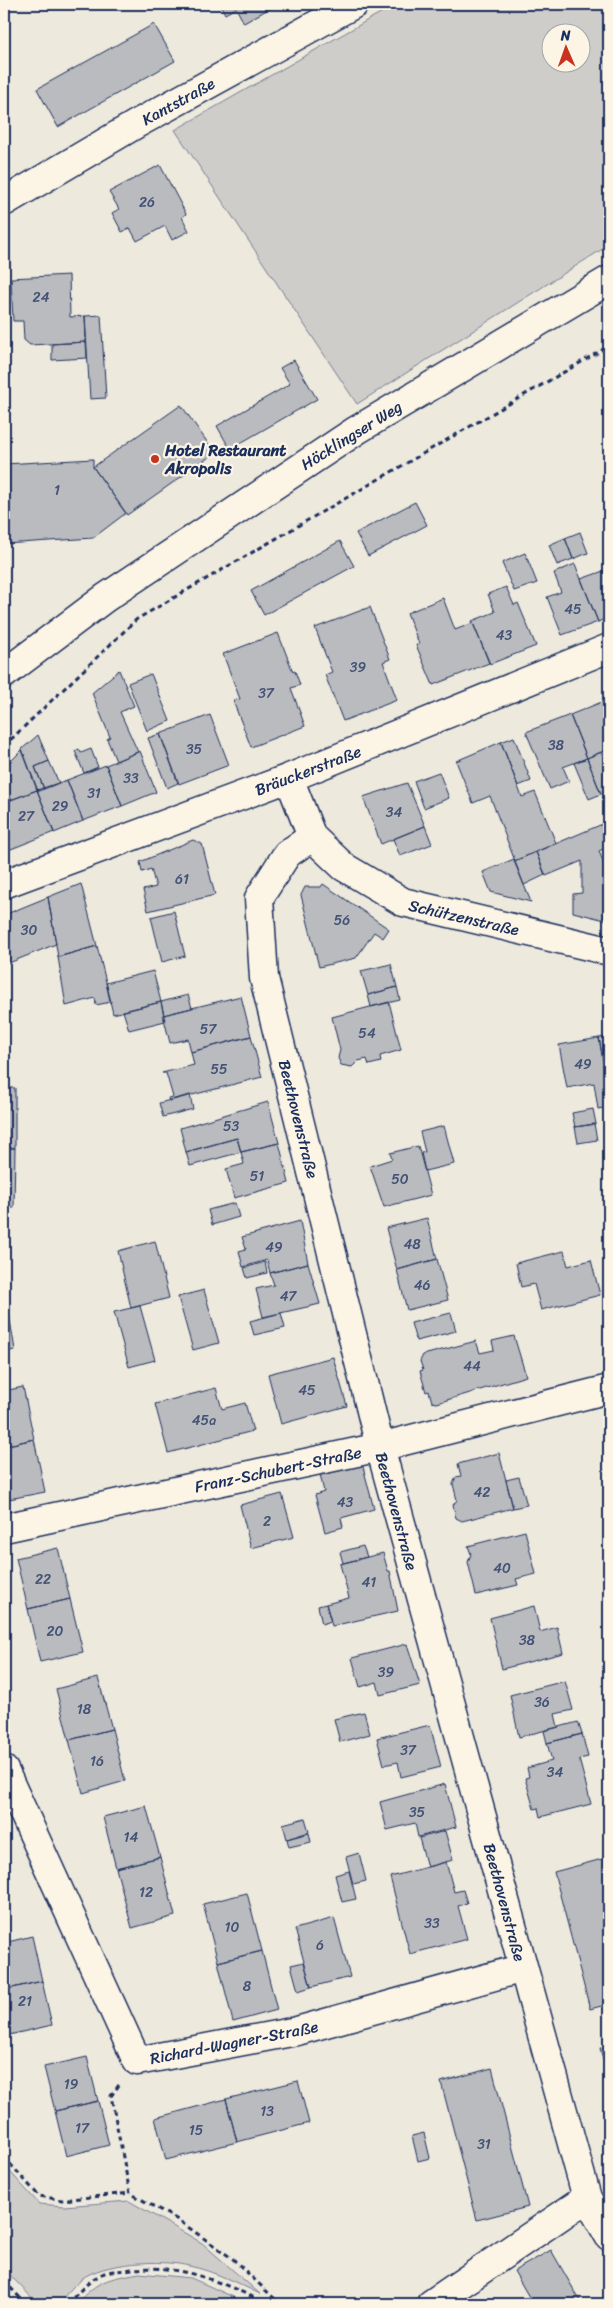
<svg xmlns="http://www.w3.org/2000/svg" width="613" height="2308" viewBox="0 0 613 2308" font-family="Sriracha,sans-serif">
<rect width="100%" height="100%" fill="#eee9dd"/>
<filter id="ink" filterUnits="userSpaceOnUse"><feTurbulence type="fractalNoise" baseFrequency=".02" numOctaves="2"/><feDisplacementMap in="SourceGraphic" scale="10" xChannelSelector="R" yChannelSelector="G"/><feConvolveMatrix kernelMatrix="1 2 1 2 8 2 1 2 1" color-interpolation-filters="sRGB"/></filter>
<g filter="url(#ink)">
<path fill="#cfcdca" stroke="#757e94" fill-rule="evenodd" d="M396,4H609V245L357,404L175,130ZM550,32H580V62H550Z
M4,2165L39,2204L64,2206L129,2201L202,2243L260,2294C237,2283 214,2271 189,2266C162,2259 104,2262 81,2279C73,2286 65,2296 58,2304H38L4,2269Z
M139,2273L191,2278L249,2304H76C98,2280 107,2279 139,2273Z"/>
<path fill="#babbbe" stroke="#1b2f5e" d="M220,4H277L244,23L236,8L225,14Z
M154,24L175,61L58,127L37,89Z
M160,165L186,214L182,217L189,231L172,240L165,226L137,241L130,228L122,232L112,213L119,209L109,192Z
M69,275L70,317L85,316L86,342L30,345L24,340L23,321H13L11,278Z
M101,315L106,398L90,399L85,316Z
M86,342L87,358L52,360V344Z
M294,360L317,399L230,449L217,426L290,384L280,368Z
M181,405L215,453L127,515L93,467Z
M93,459V467L126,513L93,538L5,544L4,464Z
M415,502L427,525L368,556L356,533Z
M580,532L588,553L573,559L565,538Z
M565,538L573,559L557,565L549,545Z
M340,541L354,566L264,615L251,591Z
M525,553L537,583L514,591L502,563Z
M575,564L598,622L562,635L547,597L561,592L554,573Z
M609,569V617L598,622L581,579Z
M506,587L514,605L518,603L536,646L490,664L472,621L495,612L488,594Z
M443,598L455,630L473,623L489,663L433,685L416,645L419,644L407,613Z
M370,607L390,659L383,662L397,700L343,721L325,675L332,672L315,628Z
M278,633L293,672L295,671L300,685L291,688L305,726L251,747L233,701L240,699L223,654Z
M119,670L134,706L120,712L138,752L116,761L107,739L110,737L92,693Z
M151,674L170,721L147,731L128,683Z
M609,699V749L587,758L570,715Z
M210,715L229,765L179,784L160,734Z
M570,715L587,758L563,767L569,781L550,789L526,732Z
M160,734L178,783L167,788L148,738Z
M38,735L49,761L35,767L44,789L38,791L22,749Z
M514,737L531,781L518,786L501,742Z
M501,742L522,797L535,792L556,843L515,861L490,796L473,803L456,761Z
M79,749L81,753L91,749L98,767L84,773L75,751Z
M22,750L37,790L8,801L4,796V768Z
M140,751L156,792L122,806L106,765Z
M601,752L609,772V791L601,794L587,758Z
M587,758L601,794L589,799L574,763Z
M49,761L59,783L44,789L35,767Z
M106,765L122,806L83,821L67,780Z
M439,772L449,798L424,808L414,781Z
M67,780L83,821L54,833L37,790Z
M407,783L425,826L381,844L363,797Z
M37,790L54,832L6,851L4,844V796L8,801Z
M609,798V811L605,800Z
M605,823L609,834V846L599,851L604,864L605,920L573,912V894L582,893V861L546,876L536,852Z
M425,826L432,844L400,856L393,839Z
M193,840L202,844L215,895L148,911L143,890L156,887L151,869L142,872L140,862Z
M536,852L545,875L524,885L514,861Z
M514,859L524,885L531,902L491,892L483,872Z
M604,864H609V910H604Z
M81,884L97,946L58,957L48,897Z
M323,884L389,929L383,938L374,932L356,958L319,967L301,895L305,887H321Z
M48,897L56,944L4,965V915Z
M174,911L185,956L162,962L151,917Z
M97,946L111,1002L96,1005L95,998L66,1006L58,957Z
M391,964L397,987L368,995L361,971Z
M153,971L161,1002L113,1014L106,983Z
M397,987L400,1000L371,1007L368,995Z
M188,995L192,1008L164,1015L161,1002Z
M241,996L251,1036L191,1052L188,1039L170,1043L163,1015Z
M4,1002L8,1030L4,1031Z
M161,1002L165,1021L129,1030L123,1011Z
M389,1002L401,1050L380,1056L381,1062L369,1065L367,1059L358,1061L352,1067L341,1065L338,1058L340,1050L332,1017Z
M251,1036L262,1077L169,1101L168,1098L173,1097L166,1073H162L194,1065L191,1052Z
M609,1036V1093L599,1038Z
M599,1038L609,1093V1107L598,1109L594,1083L567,1088L559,1045Z
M4,1088H15V1148H4Z
M190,1095L193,1109L163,1117L159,1103Z
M268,1102L279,1143L241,1152L237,1138L186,1152L180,1128Z
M593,1109L596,1124L575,1127L572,1113Z
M594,1124L597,1140L578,1143L575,1127Z
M444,1126L454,1164L425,1171L421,1153L425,1152L420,1132Z
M237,1138L241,1152L190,1166L186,1152Z
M279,1143L289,1183L234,1198L226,1169L244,1164L241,1152Z
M418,1146L431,1195L384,1207L370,1166L392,1159L390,1153Z
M4,1148H15L14,1208H4Z
M235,1203L239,1217L212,1225L208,1210Z
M427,1218L437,1259L397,1270L386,1228Z
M300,1221L308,1263L270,1273L267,1260L243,1267L239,1251L246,1249L242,1237Z
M155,1241L169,1298L131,1308L118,1251Z
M564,1251L568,1266L591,1260L600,1295L541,1310L534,1284L521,1287L516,1263Z
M437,1259L448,1300L407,1310L397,1270Z
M265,1262L267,1273L247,1278L244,1268Z
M308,1263L320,1304L263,1317L256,1289L274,1285L270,1273Z
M204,1290L219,1343L193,1350L178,1297Z
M6,1296L15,1350L4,1352V1297Z
M140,1306L155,1360L129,1367L114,1312Z
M281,1313L285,1328L254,1335L250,1321Z
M451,1313L456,1331L416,1341L411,1323Z
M514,1336L526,1376L437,1403L432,1402L429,1391L426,1392L420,1371L423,1370L420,1361L423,1355L476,1341L480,1353L494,1350L492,1341Z
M333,1357L347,1406L281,1424L268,1374Z
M23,1387L34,1439L4,1446V1391Z
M216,1388L222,1409L245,1403L253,1431L168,1453L155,1404Z
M34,1439L45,1492L4,1500V1446Z
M499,1453L513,1508L462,1521L456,1518L453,1505L457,1500L453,1484L456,1477L461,1476L458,1464Z
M362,1463L374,1509L341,1518L343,1527L325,1532L315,1495L324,1492L320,1474Z
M519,1477L527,1505L513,1508L506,1480Z
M282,1494L294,1537L251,1548L240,1505Z
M525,1531L536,1574L516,1579L518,1585L476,1595L468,1562L471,1554L468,1546Z
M363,1546L367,1557L343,1563L340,1552Z
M58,1548L70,1599L28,1609L16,1558Z
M383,1553L388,1571H390L398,1611L332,1626L326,1604L349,1598L340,1564Z
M70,1599L83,1652L40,1662L28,1609Z
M326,1604L331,1621L322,1624L318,1606Z
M534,1606L540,1632L557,1627L563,1653L502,1669L490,1618Z
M407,1644L420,1685L380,1695L377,1682L360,1687L352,1658Z
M98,1678L112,1729L69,1740L56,1689Z
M565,1681L573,1710L555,1714L558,1727L519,1737L510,1695Z
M364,1712L370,1734L340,1742L334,1719Z
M578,1722L582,1734L547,1743L544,1731Z
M430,1725L441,1767L401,1777L398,1762L384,1765L377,1738Z
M112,1729L125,1781L83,1793L69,1740Z
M582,1734L588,1757L579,1759L591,1804L540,1817L538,1808L534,1809L525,1778L529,1777L527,1768L552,1761L547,1743Z
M445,1784L456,1827L418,1837L415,1823L387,1830L380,1802Z
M146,1806L160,1857L116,1868L103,1817Z
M305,1818L309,1832L287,1839L283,1824Z
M445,1831L453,1860L427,1867L419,1838Z
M309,1833L311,1842L289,1847L287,1839Z
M359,1853L366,1881L353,1884L346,1857Z
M160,1857L175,1916L132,1928L116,1868Z
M606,1858L609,1873V2004L590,2009L554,1872Z
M446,1862L454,1892L463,1890L467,1903L458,1906L467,1939L410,1954L390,1877Z
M349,1871L356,1899L342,1902L335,1875Z
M4,1878L9,1903L4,1904Z
M247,1893L262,1951L218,1962L203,1904Z
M334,1918L350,1977L311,1987L295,1929Z
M32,1936L42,1981L4,1990V1943Z
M262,1951L277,2010L233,2022L218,1962Z
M304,1962L311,1987L298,1991L291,1965Z
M42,1981L52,2025L9,2035L4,2012V1990Z
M609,2046V2083L600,2048Z
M87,2057L98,2101L55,2111L44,2067Z
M492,2068L528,2207L477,2220L441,2082Z
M298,2081L309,2123L237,2142L226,2099Z
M226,2099L237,2142L166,2160L155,2118Z
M98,2101L109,2145L66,2156L55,2111Z
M424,2133L430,2158L418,2161L412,2136Z
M551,2250L582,2304H533L514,2271Z"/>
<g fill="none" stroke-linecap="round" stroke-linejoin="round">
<g stroke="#1b2f5e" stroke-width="31">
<path id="minor" d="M4,202L138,123L354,4
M4,674L105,598L357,430L609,280
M289,778L312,837L344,867L403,902L609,951
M312,837L287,854L259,898L264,978L380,1447L587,2198L609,2236
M4,884L289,778L609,648
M4,1528L380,1447L609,1389
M4,1770L137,2061L297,2031L523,1968
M431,2304L587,2198"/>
</g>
<path stroke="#1b2f5e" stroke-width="3" stroke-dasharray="5 4" stroke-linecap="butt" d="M4,746L137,619L609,346
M119,2085L111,2096L130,2193L178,2220L233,2259L280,2304
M4,2157L39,2196L62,2200L130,2193
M4,2281L26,2304
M67,2304C78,2293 88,2281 102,2274C108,2271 118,2271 125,2270C178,2262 221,2282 268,2304"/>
<use href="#minor" stroke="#fcf5e5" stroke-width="28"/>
</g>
</g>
<circle fill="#c8321e" stroke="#fcf5e5" stroke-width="2" cx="155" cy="459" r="5"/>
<g text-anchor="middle" stroke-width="4.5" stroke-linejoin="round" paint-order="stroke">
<g font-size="14" fill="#435276">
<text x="147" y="207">26</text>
<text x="41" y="302">24</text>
<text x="57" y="495">1</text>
<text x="573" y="614">45</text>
<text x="504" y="640">43</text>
<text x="358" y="672">39</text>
<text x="266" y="698">37</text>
<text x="556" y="750">38</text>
<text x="194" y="754">35</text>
<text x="131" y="783">33</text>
<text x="94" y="798">31</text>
<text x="60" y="811">29</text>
<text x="394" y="817">34</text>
<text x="26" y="821">27</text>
<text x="182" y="884">61</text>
<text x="342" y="925">56</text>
<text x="29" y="935">30</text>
<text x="208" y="1034">57</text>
<text x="367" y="1038">54</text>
<text x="583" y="1069">49</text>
<text x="219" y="1074">55</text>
<text x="231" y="1131">53</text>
<text x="257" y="1181">51</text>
<text x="400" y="1184">50</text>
<text x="412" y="1249">48</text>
<text x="274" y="1252">49</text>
<text x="422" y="1290">46</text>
<text x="288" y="1301">47</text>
<text x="472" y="1371">44</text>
<text x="307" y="1395">45</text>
<text x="204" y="1425">45a</text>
<text x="482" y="1497">42</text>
<text x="345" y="1507">43</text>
<text x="267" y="1526">2</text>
<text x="502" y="1573">40</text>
<text x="43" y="1584">22</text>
<text x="369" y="1587">41</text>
<text x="55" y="1636">20</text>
<text x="527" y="1645">38</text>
<text x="386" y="1677">39</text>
<text x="542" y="1707">36</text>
<text x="84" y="1714">18</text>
<text x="408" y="1755">37</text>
<text x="97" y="1766">16</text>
<text x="555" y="1777">34</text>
<text x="417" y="1817">35</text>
<text x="131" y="1842">14</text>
<text x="146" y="1897">12</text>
<text x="432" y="1928">33</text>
<text x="232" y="1932">10</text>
<text x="320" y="1950">6</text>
<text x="247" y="1991">8</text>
<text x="25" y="2006">21</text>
<text x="71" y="2089">19</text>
<text x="267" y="2116">13</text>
<text x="82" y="2133">17</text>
<text x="196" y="2135">15</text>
<text x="484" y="2149">31</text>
</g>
<g font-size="16" fill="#1b2f5e" stroke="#fcf5e5">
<text transform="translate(178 101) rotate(-29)" y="6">Kantstraße</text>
<text transform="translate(351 435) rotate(-32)" y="6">Höcklingser Weg</text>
<text transform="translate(308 770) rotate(-21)" y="6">Bräuckerstraße</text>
<text transform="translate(464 917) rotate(13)" y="6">Schützenstraße</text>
<text transform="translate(299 1119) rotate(76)" y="6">Beethovenstraße</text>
<text transform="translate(278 1469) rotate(-12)" y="6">Franz-Schubert-Straße</text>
<text transform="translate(397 1511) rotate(75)" y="6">Beethovenstraße</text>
<text transform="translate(505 1902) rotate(75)" y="6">Beethovenstraße</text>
<text transform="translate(234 2042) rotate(-11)" y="6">Richard-Wagner-Straße</text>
</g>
<g font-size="16" font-weight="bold" fill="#1b2f5e" stroke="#fcf5e5" text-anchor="start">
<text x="165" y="456">Hotel Restaurant<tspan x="165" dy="18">Akropolis</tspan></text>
</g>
</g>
<rect width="613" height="2308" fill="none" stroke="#fcf5e5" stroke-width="20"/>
<rect x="10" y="10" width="593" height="2288" fill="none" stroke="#1b2f5e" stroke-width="2" filter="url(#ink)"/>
<g transform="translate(566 48) rotate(358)"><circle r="24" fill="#fcf5e5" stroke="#a2a6af"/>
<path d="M0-4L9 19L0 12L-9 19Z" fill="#c8321e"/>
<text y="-8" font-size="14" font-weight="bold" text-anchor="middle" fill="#1b2f5e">N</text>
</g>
</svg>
